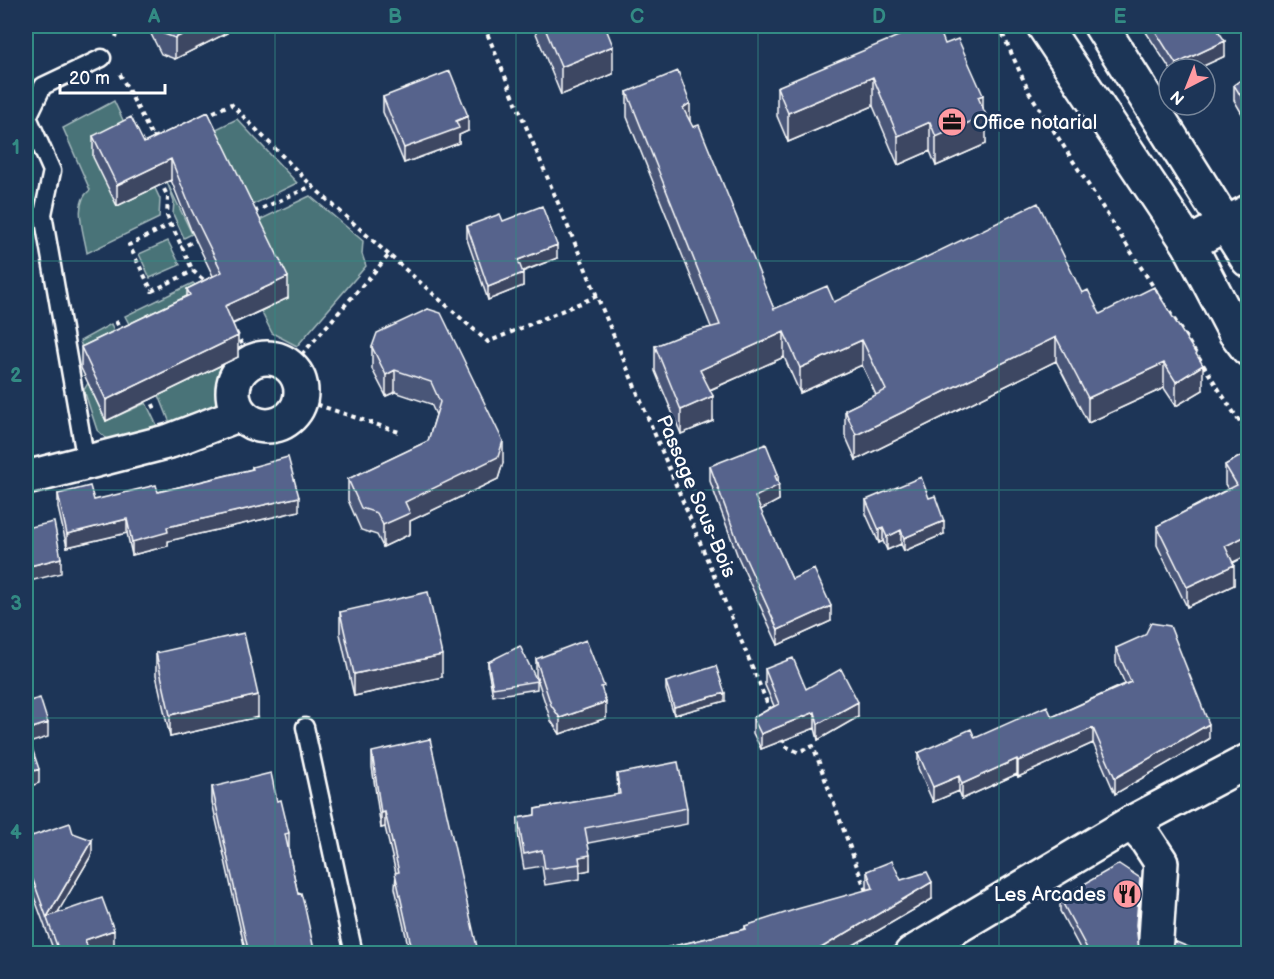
<svg xmlns="http://www.w3.org/2000/svg" width="1274" height="979" viewBox="0 0 1274 979" font-family="'Balsamiq Sans',sans-serif">
<rect width="100%" height="100%" fill="#1d3557"/>
<filter id="ink" filterUnits="userSpaceOnUse"><feTurbulence type="fractalNoise" baseFrequency=".0167" numOctaves="2"/><feDisplacementMap in="SourceGraphic" scale="12" xChannelSelector="R" yChannelSelector="G"/><feConvolveMatrix kernelMatrix="1 2 1 2 8 2 1 2 1" color-interpolation-filters="sRGB"/></filter>
<g filter="url(#ink)">
<path fill="#4a7378" stroke="#a4b9bc" stroke-width="1.5" d="M114,101L160,199L159,218L87,253C84,233 72,203 90,190L63,128Z
M237,119L297,183L244,209L208,133Z
M167,182L192,234L184,238L173,214L174,201Z
M310,196L363,241L362,254L366,266L297,346L272,333L261,311L288,297L253,223Z
M168,241L180,265L150,278L139,254Z
M193,283L211,298L138,341L125,316Z
M111,324L122,348L87,365L80,341Z
M238,357L220,385L218,405L172,428L159,395Z
M88,383L106,421L146,403L159,430L109,441L97,430L84,390Z"/>
<g fill="none" stroke-linecap="round" stroke-linejoin="round">
<g stroke="#fff" stroke-width="21">
<path id="service" d="M86,462L43,214L52,171L28,117L43,86L102,58
M305,727L354,954"/>
</g>
<g stroke="#fff" stroke-width="38">
<path id="minor" d="M1189,244L1248,212
M233 392a34 34 0 1 1 68 0a34 34 0 1 1-68 0Z
M26,478L170,441L240,414
M1131,823L1146,839L1161,862L1155,954"/>
</g>
<g stroke="#fff" stroke-width="38">
<path id="tertiary" d="M911,954L1131,823L1248,761"/>
</g>
<g stroke="#fff" stroke-width="38">
<path id="primary" d="M1044,26L1189,244L1235,332L1248,349
M1101,26L1248,260"/>
</g>
<path stroke="#fff" stroke-width="4" stroke-dasharray="4.5 4.5" stroke-linecap="butt" d="M484,26L771,712
M999,26L1029,92L1248,435
M116,37L120,26
M120,74L153,138L162,134
M205,116L231,104L312,186
M160,181L168,197L167,216L182,247
M254,212L312,186L389,255
M172,224L129,245L152,291L193,271
M199,239L182,247L193,271L206,282
M116,321L121,331
M236,332L251,362
M290,368L389,255L488,342L597,296
M149,396L156,411
M300,399L402,433
M782,738L785,746L798,752L813,746L867,894"/>
<use href="#service" stroke="#1d3557" stroke-width="16"/>
<use href="#minor" stroke="#1d3557" stroke-width="33"/>
<use href="#tertiary" stroke="#1d3557" stroke-width="33"/>
<use href="#primary" stroke="#1d3557" stroke-width="33"/>
</g>
<path fill="#4a5678" stroke="#fff" stroke-width="1.5" d="M147,26H230L227,33L175,59L161,54Z
M533,26H605L613,74L561,95Z
M1142,26H1215L1225,56L1197,69H1170Z
M945,44L983,108L986,144L936,166L930,151L898,165L873,106L788,142L777,116V87Z
M1248,75V124L1234,100V85Z
M627,92L690,123L774,309L834,302L1082,293L1100,314L1203,390L1176,406L1164,388L1088,423L1056,361L856,460L845,435V410L876,395L862,365L800,393L784,357L710,390L713,421L681,434L655,371V346L711,327L627,117Z
M383,97L468,131L459,135V143L404,163L383,112Z
M208,112L288,298L233,324L238,357L106,421L81,368V347L187,296V289L213,276L191,230L171,180L117,206L93,157V136L144,143Z
M503,221L557,258L522,272L523,286L488,300L467,239V226Z
M428,309L503,463L498,479L410,521V534L383,547L377,535L361,530L348,500V479L428,441L436,415L431,404L395,392L386,396L372,369V347Z
M1248,452V555L1233,563L1234,585L1187,607L1157,545V526L1228,489L1225,484V465Z
M710,466L778,482L779,500L760,510L792,579L831,621L778,645L738,557L710,481Z
M252,467L299,511L168,541V546L132,555L127,533L67,547L58,508V494L94,500L158,492L252,469Z
M866,500L944,534L904,551L901,544L887,550L883,541L879,543L866,514Z
M340,612L442,677L354,696L340,634Z
M1116,648L1209,739L1115,794L1093,743L1018,777L1017,774L962,799L959,791L933,802L918,768V753L1052,717L1125,684L1116,663Z
M156,653L258,717L170,737L156,675Z
M536,659L604,695L606,718L560,734L551,721L536,675Z
M488,662L537,681V689L493,696L488,670Z
M765,669L806,689L858,717L818,740L815,728L761,749L753,733V718L774,706L765,685Z
M666,682L725,701L674,715L666,690Z
M372,752L477,954H410L395,888L396,873L385,827L381,828L372,767Z
M617,774L687,808V824L588,843L590,870L580,872V879L545,885L542,866L524,869L518,834V818L535,815V809L618,795Z
M212,787L277,801L289,833V849H288L298,894L315,954H246L212,802Z
M73,833L92,854L57,913L114,945L90,954H55L33,894L28,897L26,891V838Z
M867,871L901,880L932,899L838,954H640L745,929V926L868,890L867,887Z
M1140,892L1137,931L1139,950L1142,954H1083L1060,911V898Z"/>
<path fill="#3c4662" stroke="#fff" stroke-width="1.5" d="M201,26H230L227,33L175,59V38Z
M1225,41V56L1197,69H1176V64Z
M613,46V74L561,95V67Z
M873,77V106L788,142V113Z
M983,95V116L986,115V144L936,166V137L978,97Z
M690,103V127L683,108Z
M468,116V131L459,135V143L404,163V148L456,121Z
M930,122V151L898,165V136Z
M171,159V180L117,206V185Z
M557,245V258L518,273V260Z
M523,273V286L488,300V287Z
M288,277V298L225,327V306Z
M784,332V357L700,394V370Z
M238,336V357L106,421V400Z
M1056,337V361L856,460V435Z
M862,340V365L800,393V368Z
M1164,363V388L1088,423V398Z
M1203,365V390L1176,406V382Z
M395,370V392L386,396V375Z
M713,396V421L681,434V410Z
M503,441V463L498,479L410,521V534L383,547V525L405,502Z
M778,474L779,500L755,513V497L775,476Z
M299,497V511L168,541V546L132,555V542L167,527Z
M127,519V533L67,547V534Z
M944,521V534L904,551V538Z
M883,528V541L879,543V530Z
M901,530V544L887,550V537Z
M1248,535V555L1225,566V546Z
M61,558V573L26,582V567Z
M1234,565V585L1187,607V587Z
M831,606V621L778,645V630Z
M442,655V677L354,696V674Z
M725,693V701L674,715V707Z
M258,695V717L170,737V715Z
M606,702V718L560,734V718Z
M858,702V717L818,740V724Z
M815,712V728L761,749V734Z
M48,723V737L26,744V730Z
M1209,724V739L1115,794V778Z
M1093,728V743L1018,777V761Z
M1017,759V774L962,799V784Z
M39,769V783L26,788V774Z
M959,776V791L933,802V787Z
M385,812V827L381,828V813Z
M92,840V854L50,926L47,917Z
M590,855V870L580,872L579,857Z
M1140,878V892L1136,939V925Z
M33,880V894L28,897V882Z
M932,882V899L838,954H811Z
M114,930V945L88,954L85,940Z
M477,947V954H449Z"/>
<path fill="#56648c" stroke="#fff" stroke-width="1.5" d="M157,26H201L175,38L161,33Z
M544,26H605L613,46L561,67Z
M922,26H938L945,44L958,39L983,95L978,97L986,115L936,137L930,122L898,136L873,77L788,113L777,87Z
M1152,26H1215L1225,41L1176,64Z
M450,71L468,116L456,121L459,128L404,148L383,97Z
M678,71L690,103L683,108L693,127L699,125L774,309L827,286L834,302L1038,203L1082,293L1088,290L1100,314L1154,287L1203,365L1176,382L1164,363L1088,398L1056,337L856,435L845,410L886,390L862,340L800,368L784,332L700,370L713,396L681,410L655,346L682,335L720,325L627,92Z
M1248,75V108L1234,85Z
M208,112L288,277L225,306L238,336L106,400L81,347L190,295L187,289L222,272L191,209L171,159L117,185L93,136L131,117L144,143Z
M542,206L557,245L518,260L523,273L488,287L467,226L500,214L503,221Z
M428,309L441,313L503,441L498,457L405,502L410,513L383,525L377,513L361,508L348,479L428,441L440,402L431,382L395,370L386,375L372,347L377,333Z
M766,444L778,474L775,476L779,485L755,497L792,579L814,569L831,606L778,630L738,542L710,466Z
M1248,452V535L1225,546L1234,565L1187,587L1157,526L1237,485L1225,465Z
M288,457L299,497L167,527L168,532L132,542L127,519L67,534L58,494L90,486L94,500L156,485L158,492L253,469L252,467Z
M921,477L929,498L935,496L944,521L904,538L901,530L887,537L883,528L879,530L866,500Z
M54,522L61,558L26,567V528Z
M428,592L442,655L354,674L340,612Z
M1151,623L1170,626L1209,724L1115,778L1093,728L1018,761L1017,759L962,784L959,776L933,787L918,753L971,729L975,738L1047,706L1052,717L1131,682L1116,648L1145,635Z
M244,633L258,695L170,715L156,653Z
M586,640L604,686L601,687L606,702L560,718L551,705L536,659Z
M520,646L537,681L493,688L488,662Z
M793,658L806,689L841,669L858,702L818,724L815,712L761,734L753,718L779,704L765,669Z
M716,666L725,693L674,707L666,682Z
M40,698L48,723L26,730L39,769L26,774V702Z
M430,739L477,947L449,954H413L395,873L399,872L385,812L381,813L372,752Z
M678,762L687,808L585,828L590,855L579,857L580,864L545,869L542,850L524,854L518,818L535,815V809L620,794L617,774Z
M271,773L277,801L281,800L289,833L285,834L298,894L301,893L305,908L315,954H249L212,787Z
M70,823L73,833L92,840L47,917L102,898L114,930L85,940L90,954H60L33,880L28,882L26,876V838Z
M892,861L901,880L927,872L932,882L811,954H640L746,929L745,926L797,909L873,888L867,871Z
M1119,864L1140,878L1136,925L1139,950L1142,954H1090L1060,898Z
M1174,941L1205,954H1168L1171,951Z"/>
</g>
<path fill="none" stroke="#338b84" stroke-width="1.5" stroke-opacity="0.55" d="M275,26V954M516,26V954M758,26V954M999,26V954M26,261H1248M26,490H1248M26,718H1248"/>
<defs>
<g id="office-disc" transform="scale(1.5)"><circle r="9.5" fill="#ff9aa2" stroke="#1d3557"/><path d="M-6-3h4V-5.5h4V-3h4V5H-6ZM-1-4.5V-3h2v-1.5ZM-6 0V1H6V0Z" fill="#111"/></g>
<g id="restaurant-disc" transform="scale(1.5)"><circle r="9.5" fill="#ff9aa2" stroke="#1d3557"/><path d="M-5-6h1v4h1v-4h1v4h1v-4h1v5L-1.5 .5V6h-2V.5L-5-1ZM5-6V6H3V1.5H1.5Q1.5-4 5-6Z" fill="#111"/></g>
</defs>
<g fill-rule="evenodd">
<use href="#office-disc" x="952" y="122"/>
<use href="#restaurant-disc" x="1127" y="894"/>
</g>
<g text-anchor="middle" stroke-width="6" stroke-linejoin="round" paint-order="stroke">
<g font-size="20" fill="#fff" stroke="#1d3557" text-anchor="start">
<text x="973" y="129">Office notarial</text>
<text x="1106" y="901" text-anchor="end">Les Arcades</text>
</g>
<g font-size="20" fill="#fff" stroke="#1d3557">
<text transform="translate(697 496) rotate(67)" y="7">Passage Sous-Bois</text>
</g>
</g>
<rect width="1274" height="979" fill="none" stroke="#1d3557" stroke-width="66"/>
<g transform="translate(1187 87) rotate(222)"><circle r="28" fill="#1d3557" stroke="#77869a" stroke-width="1.5"/>
<path d="M0-4.5L10 22L0 15L-10 22Z" fill="#ff9aa2"/>
<text y="-9" font-size="16" font-weight="bold" text-anchor="middle" fill="#ffffff">N</text>
</g>
<path d="M60 84v9h105v-9" fill="none" stroke="#ffffff" stroke-width="3"/>
<text x="69" y="84" font-size="18" fill="#ffffff" stroke="#1d3557" stroke-width="4.5" paint-order="stroke">20 m</text>
<rect x="33" y="33" width="1208" height="913" fill="none" stroke="#338b84" stroke-width="2"/>
<g font-size="20" text-anchor="middle" font-weight="bold" fill="#338b84">
<text x="154" y="23">A</text>
<text x="395" y="23">B</text>
<text x="637" y="23">C</text>
<text x="879" y="23">D</text>
<text x="1120" y="23">E</text>
<text x="16" y="154">1</text>
<text x="16" y="382">2</text>
<text x="16" y="610">3</text>
<text x="16" y="839">4</text>
</g>
</svg>
